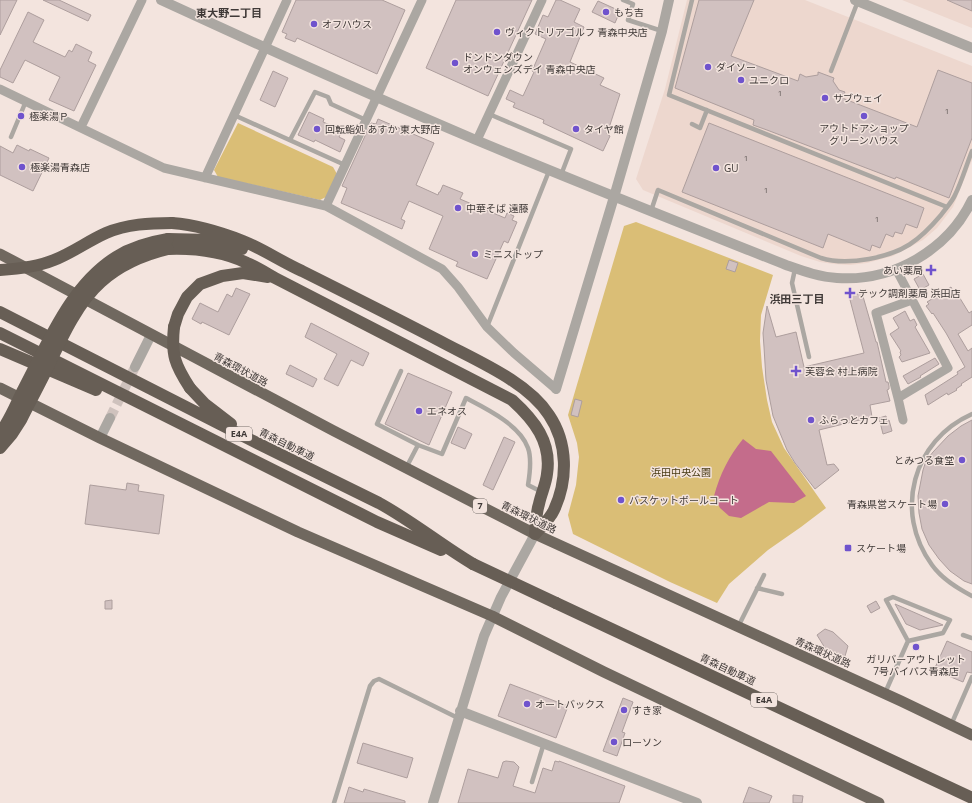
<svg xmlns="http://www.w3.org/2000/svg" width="972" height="803" viewBox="0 0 972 803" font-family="'Open Sans','Noto Sans JP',sans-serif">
<rect width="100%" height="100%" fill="#f3e4de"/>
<path fill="#edd7ce" d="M687,0H805L972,66V160L953,207L937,228L923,240L893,256L867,263L850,265L833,264L820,262L801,256L643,190L636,179L665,89Z
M902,0H972V28Z"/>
<path fill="#dabe76" d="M238,123L333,167L337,174L326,197L320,200L218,177L214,170Z
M636,222L773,275L761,315L760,341L762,367L767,400L772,422L784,448L826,508L801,527L768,550L729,584L717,603L670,582L573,534L568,515L576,485L579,457L577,443L568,415L624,226Z"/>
<path fill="#c46c8b" d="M743,439L756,449L771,451L806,496L794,503L769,502L741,518L729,516L720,508L714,496C720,474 729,456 743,439Z"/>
<path fill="#d1c1c0" stroke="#ad9e9d" d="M0,0H17L0,35Z
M43,0H59L91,15L88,21Z
M296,0H382L405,10L377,74L297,38L295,42L285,38L287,34L282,32Z
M456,0H532L488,96L426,68Z
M556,0H560L580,9L574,22L584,27L570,62L604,78L600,85L620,94L607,134L610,136L603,151L543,123L544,120L513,107L515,103L506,99L510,90L523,96L534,72L532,71L546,39L535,34L543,15L548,17Z
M699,0H754L731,56L798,81L800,74L806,77L818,75V72L834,78L833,81L839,90L845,92L842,98L917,127L938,70L972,83V138L949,198L896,177L895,179L767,130L753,125L754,120L675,88Z
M947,0H972V11Z
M598,1L620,11L615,23L592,12Z
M28,12L44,20L33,42L65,57L69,50L72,52L76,44L92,52L88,61L96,65L74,111L49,100L60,77L25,60L13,83L0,77V70Z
M273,71L288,78L275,107L260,100Z
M309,112L324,119L323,122L342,130L339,137L345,140L340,152L315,140L314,142L298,135Z
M378,119L434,143L416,185L438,195L439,192H440L443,185L463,193L460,199L505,218L507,213L514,216L512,220L517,222L508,243L504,241L487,279L456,266L458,262L429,249L443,216L409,201L401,219L405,221L402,229L341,203L347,188L342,186L371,123L376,124Z
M709,123L924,208L917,228L906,224L902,234L895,232L893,237L886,234L880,248L872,245L870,251L828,234L823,248L682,192Z
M17,145L29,151L30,149L49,158L33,191L0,175V146L13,153Z
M729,260L738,263L735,272L726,269Z
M923,274L929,285L920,290L914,279Z
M951,287L956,296L958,295L969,313L972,311V325L958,334L968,351L972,348V377L961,384L962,385L956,389L957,390L948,395L947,393L928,405L925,395L958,374L957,372L965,367L946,333L933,313L932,314L926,306L929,304L927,302Z
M236,288L250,294L229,335L202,322L201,324L192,319L200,303L218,312L227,294L232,297Z
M862,293L873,331L876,342H877L886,382H888L889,386V389L887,390L890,401L870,405L872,417L819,430L827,465L834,464L839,470L815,489L795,463L787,450L773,416L766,380L764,347L763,333L767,306L776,337L796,332L804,367L864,353L849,296Z
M905,311L910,321L914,319L917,325L915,327L930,353L902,362L899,357L901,355L900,352L901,351L890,334L899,328L893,318Z
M311,323L369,353L363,366L351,360L338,386L324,379L337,354L305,337Z
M935,358L939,364L920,376L921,377L908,384L903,376Z
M290,365L317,379L313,387L286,374Z
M408,373L452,392L429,445L385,424Z
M575,399L582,401L578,417L571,415Z
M886,416L887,421L889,420L892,431L883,434L879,418Z
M972,420V584L964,581L950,571L939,559L929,545L922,529L919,513L918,496L923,470L926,461L933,452L948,436L961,426Z
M458,427L472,434L465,449L451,443Z
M504,437L515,442L493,490L483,485Z
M127,483L139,485L138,491L164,495L159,534L85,524L90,485L126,490Z
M112,600V609H105V601Z
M876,601L880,608L871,613L867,606Z
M895,604L943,625L920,630L906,624Z
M825,629L833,632L848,646L845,656L825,648L817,635Z
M947,641L972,652V673L967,672L963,682L934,670Z
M510,684L568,706L556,738L498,716Z
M623,698L633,702L622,732L625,733L617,756L603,751Z
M363,743L413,758L407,778L357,763Z
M506,761L514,762L519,767L513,786L535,793L543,768L552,771L555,761L559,762V761L625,786L619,803H458L468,769L498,778L503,762Z
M349,787L363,792L364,789L405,801V803H344Z
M749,787L772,796L769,803H743Z
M793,795L803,796L802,803H793Z"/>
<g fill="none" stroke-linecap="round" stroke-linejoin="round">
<path stroke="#cfc2bd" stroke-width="10" stroke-dasharray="10 5" stroke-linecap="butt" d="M110,418L135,367"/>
<path stroke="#aba7a2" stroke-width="4.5" d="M623,0L633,4L628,20L662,31
M692,0L669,95L947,207
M831,71L858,1
M489,114L571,149L561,175
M234,115L345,165
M692,124L700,128L707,110
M11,137L26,101
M290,140L315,92L328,97L331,104L366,120
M651,211L658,190L821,258C837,263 852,262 869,259C903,253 919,241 941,215C946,208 952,202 955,195C962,181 966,166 972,151
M795,269L792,283L809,357
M487,327L549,171
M401,371L377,424L418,445L406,468
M972,414C913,440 893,512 932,565C942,579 957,588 972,596
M418,445L442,454L466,398C487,409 520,425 528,448C532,459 530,473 528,485L542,492
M757,588L782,594
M738,627L764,575
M963,635L972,638
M885,693L908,641L886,600L893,597L950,620L943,633L908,641
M951,725L972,677
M532,782L544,743
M334,803L370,686L374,681L379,679L458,718"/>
<path stroke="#aba7a2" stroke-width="9" d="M0,89L164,168L326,206L442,269L458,287L487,327L514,353L556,389
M81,127L142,0
M477,140L542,0
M205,178L287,0
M326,206L422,0
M896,269L948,368L898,398L876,313L912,300
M898,398L903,420"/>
<path stroke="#aba7a2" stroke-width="10" d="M161,0C265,48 370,95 476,140C579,183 683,224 786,265C803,271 819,277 837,278C893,282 948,250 972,200
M855,0L972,48
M135,367L151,335
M556,389L614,197L662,31L669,0
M100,438L110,418
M460,711L697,803
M433,803L484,636L501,597L535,534"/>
<path stroke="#70685f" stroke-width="11" d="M0,254L334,431L535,534L901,701L972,735
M0,388L100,438L298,532L492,616L604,672L879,803"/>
<path stroke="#675e55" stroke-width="12" d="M172,223C197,225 220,232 243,241C263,249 282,262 302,271C348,294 394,317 440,341C475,360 527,381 549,415C568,443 568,480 554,510C550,519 541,527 535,534
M168,239L210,240L242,249
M168,249C196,248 222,251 247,263C257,267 266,273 275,278L512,400C534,420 552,442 547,474C546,484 541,494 539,504C536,513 536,524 535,534
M0,312L249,439L379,503C412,521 441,545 473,564
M174,327L178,314L187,297L200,284L222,276L243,273L268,277
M0,333L377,522L441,550
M0,349L96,390
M190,388L205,404L231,424
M556,603L972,798"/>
<path stroke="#675e55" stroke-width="12" d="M0,270C18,269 37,267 54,260C72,253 88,241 106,233C127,224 150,223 172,223
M174,327C171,355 175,365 190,388
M0,433C10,420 16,404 23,390C48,343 70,286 116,257C132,247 150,242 168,239
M0,448L12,434L21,420C29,404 37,389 45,373C59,344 76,304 101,282C120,265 143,255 168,249
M473,564L556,603"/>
</g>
<g fill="#6f53cd" stroke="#f3e4de" stroke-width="1.5">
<circle cx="606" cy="12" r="4"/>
<circle cx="314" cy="24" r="4"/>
<circle cx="497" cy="32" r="4"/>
<circle cx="455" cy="63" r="4"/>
<circle cx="708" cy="67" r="4"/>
<circle cx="741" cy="80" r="4"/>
<circle cx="825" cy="98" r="4"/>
<circle cx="21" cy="116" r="4"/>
<circle cx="864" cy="116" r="4"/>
<circle cx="317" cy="129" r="4"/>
<circle cx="576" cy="129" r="4"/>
<circle cx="22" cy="167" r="4"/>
<circle cx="716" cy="168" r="4"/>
<circle cx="458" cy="208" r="4"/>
<circle cx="475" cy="254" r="4"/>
<path d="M929 264h4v4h4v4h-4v4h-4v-4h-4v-4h4z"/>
<path d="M848 287h4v4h4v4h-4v4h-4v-4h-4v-4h4z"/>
<path d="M794 365h4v4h4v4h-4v4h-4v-4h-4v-4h4z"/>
<circle cx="419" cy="411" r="4"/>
<circle cx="811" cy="420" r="4"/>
<circle cx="962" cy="460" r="4"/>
<circle cx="621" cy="500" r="4"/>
<circle cx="945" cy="504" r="4"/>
<rect x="844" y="544" width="8" height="8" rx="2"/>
<circle cx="916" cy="647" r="4"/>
<circle cx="527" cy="704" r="4"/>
<circle cx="624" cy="710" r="4"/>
<circle cx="614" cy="742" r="4"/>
</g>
<g text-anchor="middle" stroke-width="3" stroke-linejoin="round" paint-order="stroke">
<g font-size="8" fill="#645b59">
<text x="780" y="96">1</text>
<text x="947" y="114">1</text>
<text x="746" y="161">1</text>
<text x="766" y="193">1</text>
<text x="877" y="222">1</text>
</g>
<g fill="#f3e4de" stroke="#756c69" stroke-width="1">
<rect x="226" y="427" width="26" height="14" rx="3"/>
<rect x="473" y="499" width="14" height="14" rx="3"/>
<rect x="751" y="693" width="26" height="14" rx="3"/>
</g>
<g font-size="9" font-weight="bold" fill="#3f3937">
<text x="239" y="437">E4A</text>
<text x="480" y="509">7</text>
<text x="764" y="703">E4A</text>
</g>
<g font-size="10" fill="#3f3937" stroke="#f3e4de" text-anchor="start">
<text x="614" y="16">もち吉</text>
<text x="322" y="28">オフハウス</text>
<text x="505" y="36">ヴィクトリアゴルフ 青森中央店</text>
<text x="463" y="61">ドンドンダウン<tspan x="463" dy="12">オンウェンズデイ 青森中央店</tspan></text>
<text x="716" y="71">ダイソー</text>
<text x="749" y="84">ユニクロ</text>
<text x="833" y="102">サブウェイ</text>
<text x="29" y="120">極楽湯Ｐ</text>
<text x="864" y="132" text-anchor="middle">アウトドアショップ<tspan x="864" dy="12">グリーンハウス</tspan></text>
<text x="325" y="133">回転鮨処 あすか 東大野店</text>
<text x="584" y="133">タイヤ館</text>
<text x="30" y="171">極楽湯青森店</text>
<text x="724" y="172">GU</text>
<text x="466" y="212">中華そば 遠藤</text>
<text x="483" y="258">ミニストップ</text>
<text x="923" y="274" text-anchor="end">あい薬局</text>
<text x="858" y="297">テック調剤薬局 浜田店</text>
<text x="805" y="375">芙蓉会 村上病院</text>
<text x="427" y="415">エネオス</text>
<text x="819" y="424">ふらっとカフェ</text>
<text x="954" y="464" text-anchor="end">とみつる食堂</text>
<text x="629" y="504">バスケットボールコート</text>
<text x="937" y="508" text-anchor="end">青森県営スケート場</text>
<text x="856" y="552">スケート場</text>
<text x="916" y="663" text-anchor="middle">ガリバーアウトレット<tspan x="916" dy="12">7号バイパス青森店</tspan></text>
<text x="535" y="708">オートバックス</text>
<text x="632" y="714">すき家</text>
<text x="622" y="746">ローソン</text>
</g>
<g font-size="10" fill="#3f3937" stroke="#f3e4de">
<text transform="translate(241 369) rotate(28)" y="4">青森環状道路</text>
<text transform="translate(287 444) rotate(26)" y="4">青森自動車道</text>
<text transform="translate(529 517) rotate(26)" y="4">青森環状道路</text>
<text transform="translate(823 652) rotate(24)" y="4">青森環状道路</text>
<text transform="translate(728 669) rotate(25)" y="4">青森自動車道</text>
</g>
<g font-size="10" fill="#473912" stroke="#f3e4de">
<text x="681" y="476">浜田中央公園</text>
</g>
<g font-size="11" font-weight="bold" fill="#3f3937" stroke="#f3e4de">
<text x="229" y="17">東大野二丁目</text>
<text x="797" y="303">浜田三丁目</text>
</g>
</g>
</svg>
